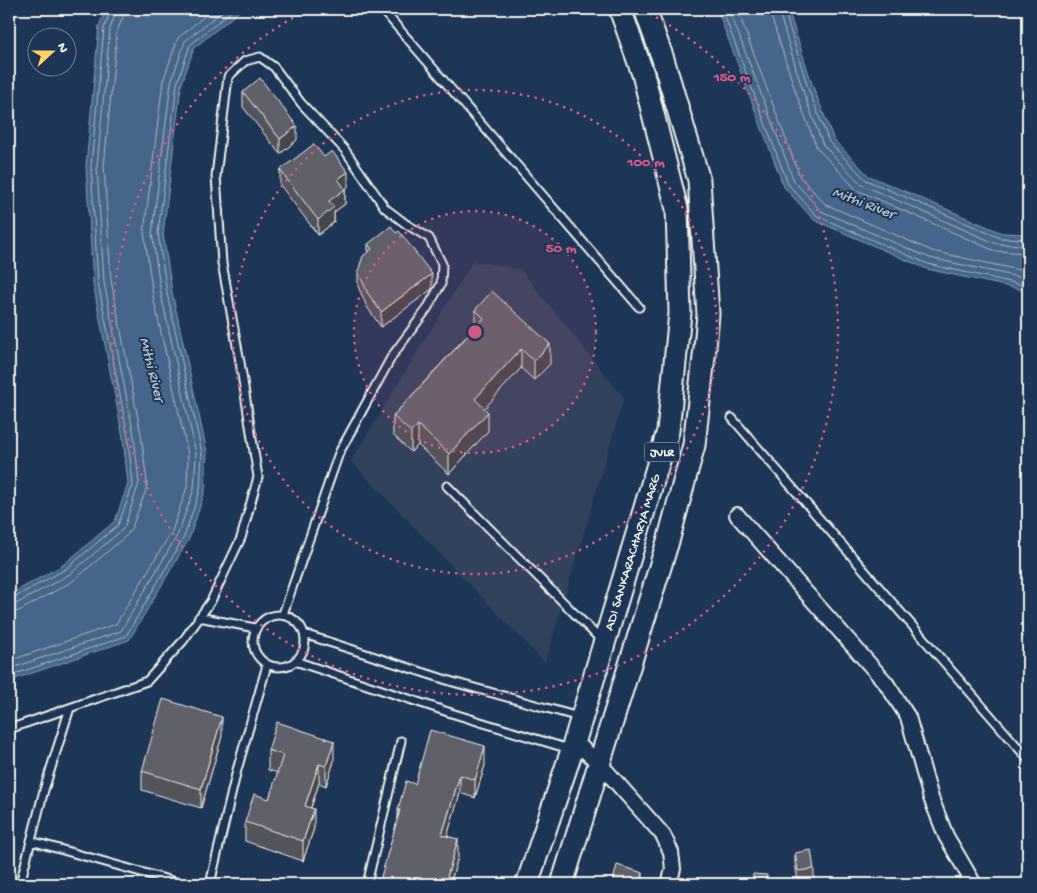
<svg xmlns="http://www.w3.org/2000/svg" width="1037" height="893" viewBox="0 0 1037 893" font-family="'Gochi Hand',sans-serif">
<rect width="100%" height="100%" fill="#1d3557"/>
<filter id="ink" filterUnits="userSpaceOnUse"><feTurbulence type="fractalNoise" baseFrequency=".02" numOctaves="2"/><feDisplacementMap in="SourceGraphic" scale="10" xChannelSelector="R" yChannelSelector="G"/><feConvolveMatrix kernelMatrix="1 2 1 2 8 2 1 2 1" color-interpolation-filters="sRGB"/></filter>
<g filter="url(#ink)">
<path fill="#31425d" d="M473,261L520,269L624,398L545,663L351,461Z"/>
<path fill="#45658a" stroke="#8b9db0" d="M106,9H242L194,48L181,86L163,234L172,292L207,452L205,491L189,539L129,640L9,681V595L63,565L115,521L128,484L123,438L93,283L86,166L99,26Z
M717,9H788L813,87L834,140L869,176L1002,233L1028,234V291L927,269L814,220L784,187Z"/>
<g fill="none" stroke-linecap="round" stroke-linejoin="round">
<path stroke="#aeb9c2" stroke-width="1" d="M722,9L788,184L817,216L928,264L1028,286
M729,9L794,181L821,211L930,258L1028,279
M737,9L800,177L825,204L932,251L1028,272
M770,9L771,16L796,93L817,148L857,190L995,251L1028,253
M778,9L803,91L823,145L862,185L997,244L1028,245
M784,9L808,88L829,142L866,180L1000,238L1028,239
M9,599L13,598L66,569L118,525L133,485L128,437L98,282L91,166L104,28L111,9
M9,605L16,604L70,574L122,530L125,525L139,483L134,436L104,282L97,166L110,29L117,9
M9,613L19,611L73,581L127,535L132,527L146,490L147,483L141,434L111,280L104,166L117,31L123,17L124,9
M9,661L116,624L172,531L187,487L188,454L153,296L144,232L163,81L178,38L213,9
M9,669L121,631L178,534L194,489L196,453L161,294L152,233L171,82L185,41L225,9
M9,676L126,636L184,537L200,490L202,453L167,293L158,233L177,84L190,45L234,9"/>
<g stroke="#f4f1e8" stroke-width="11">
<path id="lane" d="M382,9L639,307
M732,418L1028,759
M447,486L602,641
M253 641a26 26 0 1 1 52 0a26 26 0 1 1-52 0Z
M199,617L255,628
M304,634L453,682L579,717
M295,661L451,713L569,749
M9,729L147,681L183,641L211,601L241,538L258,477L240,362L222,263L216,176L228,77L245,61L260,57L274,67L301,103L345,150L385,208L406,224L429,238L442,264L441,284L427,309L392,356L339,453L283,614
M31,841L183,884
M20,884L44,790L70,708
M210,884L237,770L267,665
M367,884L401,741"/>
</g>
<g stroke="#f4f1e8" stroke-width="18">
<path id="street" d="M737,515L886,683L908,717L931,798L946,836L974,884
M574,741L600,764L663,835L671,852L673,869L669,884"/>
</g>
<g stroke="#f4f1e8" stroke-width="25">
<path id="primary" d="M527,884L572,750L668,431L680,313L677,209L643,74L620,9
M562,884L669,538L694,445L705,348L708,314L699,180L663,59L645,9"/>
</g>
<use href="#lane" stroke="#1d3557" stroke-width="7"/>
<use href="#street" stroke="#1d3557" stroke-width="14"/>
<use href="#primary" stroke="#1d3557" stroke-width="21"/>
</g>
<path fill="#53535c" stroke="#f4f1e8" d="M243,92L297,140L280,154L243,107Z
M280,170L348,187L345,189V204L334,212V222L318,235L280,185Z
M368,244L432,289L381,327L367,307L358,286V271L368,253Z
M475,310L550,364L534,380L521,368L484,408L488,431L449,474L418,445L411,452L393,435V416L475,327Z
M222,736L201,808L142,790V771Z
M268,750L334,761L326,786L319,783L311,808L314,828L303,861L245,841V822L269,799L278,773L268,770Z
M485,765L475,798L460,793L447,836L458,857L450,884H379L398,820V809L415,784Z
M795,853L814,869V879L798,881L795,863Z"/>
<path fill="#44444b" stroke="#f4f1e8" d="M297,126V140L280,154V139Z
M348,172V187L344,190L345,189V204L334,212V222L318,235V220L329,201L338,179Z
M432,274V289L381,327V312Z
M550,344V364L534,380V361Z
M521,349V368L475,419V399Z
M488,412V431L449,474V454Z
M418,425V445L411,452V432Z
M222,717V736L201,808V789Z
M334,741V761L326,786V766Z
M485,746V765L475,798V780Z
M319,764V783L305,825V806Z
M460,775V793L442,853V835Z
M314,809V828L303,861V841Z
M458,839V857L450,884H445Z
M643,873V884H640Z"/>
<path fill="#61616b" stroke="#f4f1e8" d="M260,78L297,126L280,139L243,92Z
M314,144L324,157L332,151L348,172L338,179L345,189L329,201L334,207L318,220L280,170Z
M391,226L396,233L399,231L432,274L381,312L367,292L358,271L363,256L372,249L368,244Z
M492,291L550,344L534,361L521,349L475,399L488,412L449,454L418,425L411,432L393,416L484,318L475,310Z
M163,699L222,717L201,789L142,771Z
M277,722L334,741L326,766L319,764L305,806L314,809L303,841L245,822L254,794L269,799L283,755L268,750Z
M430,730L485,746L475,780L460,775L442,835L458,839L445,884H437L429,882V884H379L400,810L398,809L406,781L415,784Z
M811,850L814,869L798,871L795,853Z
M617,865L643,873L640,884H612Z
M753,874L767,875L766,884H752Z"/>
</g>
<circle cx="475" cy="332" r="121" fill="#d15985" fill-opacity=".12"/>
<g fill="none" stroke="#d15985" stroke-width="2.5" stroke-dasharray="2.5 5">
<circle cx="475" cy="332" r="121"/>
<circle cx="475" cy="332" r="242"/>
<path d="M643 10A363 363 0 1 1 307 10"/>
</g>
<g text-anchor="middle" stroke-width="4" stroke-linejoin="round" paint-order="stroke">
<rect fill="#1d3557" stroke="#b4b9bc" stroke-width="1" x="644.5" y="442.5" width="35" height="19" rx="4"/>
<g font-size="12" font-weight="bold" fill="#f4f1e8">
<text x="662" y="456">JVLR</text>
</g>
<g font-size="14" fill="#f4f1e8" stroke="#1d3557">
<text transform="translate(631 552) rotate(-73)" y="5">ADI SANKARACHARYA MARG</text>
</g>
<g font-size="15" font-style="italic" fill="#b7c0c7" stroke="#1d3557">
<text transform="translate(864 202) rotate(21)" y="5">Mithi River</text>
<text transform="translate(153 369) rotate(76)" y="5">Mithi River</text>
</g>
</g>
<circle cx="475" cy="332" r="8" fill="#d15985" stroke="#1d3557" stroke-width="2.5"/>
<g font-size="15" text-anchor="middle" font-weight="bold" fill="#d15985" stroke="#1d3557" stroke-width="4" stroke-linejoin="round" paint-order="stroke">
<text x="732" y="81">150 m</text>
<text x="646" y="166">100 m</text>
<text x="561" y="252">50 m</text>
</g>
<rect width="1037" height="893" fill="none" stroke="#1d3557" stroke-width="30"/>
<rect x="15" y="15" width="1007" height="863" fill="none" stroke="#f4f1e8" stroke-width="2" filter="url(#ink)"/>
<g transform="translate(52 52) rotate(69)"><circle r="24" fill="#1d3557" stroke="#738091"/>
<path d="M0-4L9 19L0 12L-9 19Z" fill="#ffd166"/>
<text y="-8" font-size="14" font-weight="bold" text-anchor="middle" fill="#f4f1e8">N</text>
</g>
</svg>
